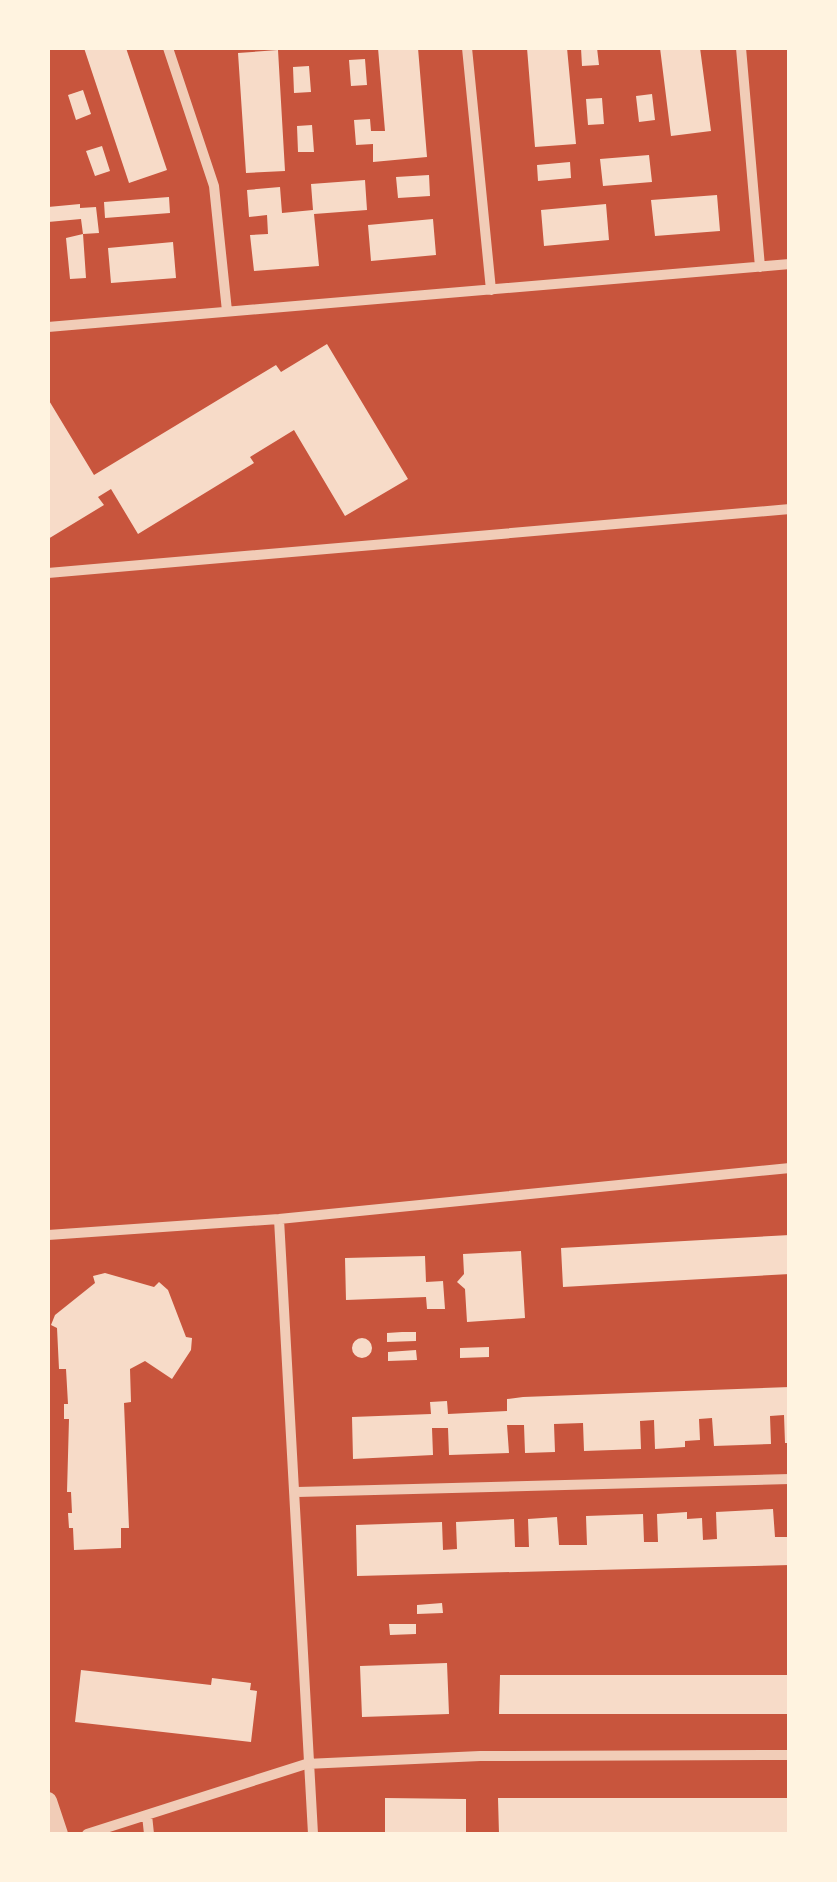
<svg xmlns="http://www.w3.org/2000/svg" width="837" height="1882" viewBox="0 0 837 1882" font-family="Montserrat,sans-serif">
<rect width="100%" height="100%" fill="#c8553d"/>
<path fill="#f7dbc8" d="M84,48H126L167,170L129,183Z
M378,48H418L427,157L373,162V144L356,145L354,120L370,119L371,131H385Z
M527,48H567L576,144L535,147Z
M581,48H597L599,65L582,66Z
M660,48H700L711,131L671,136Z
M278,50L285,171L246,173L238,53Z
M365,59L367,85L351,86L349,60Z
M309,66L311,92L294,93L293,67Z
M83,90L91,114L76,120L68,95Z
M652,94L655,120L639,122L636,96Z
M602,98L604,124L588,125L586,99Z
M312,125L314,152H298L297,126Z
M102,146L110,171L95,176L86,151Z
M649,155L652,182L603,186L600,159Z
M570,162L571,178L538,181L537,165Z
M429,175L430,196L398,198L396,177Z
M365,180L367,210L314,214L319,266L254,271L250,235L268,234L267,215L249,217L247,190L280,187L282,213L313,210L311,184Z
M717,195L720,231L655,236L651,200Z
M169,197L170,213L105,218L104,202Z
M80,204V208L96,207L99,233L83,234L81,219L48,222V207Z
M606,204L609,240L544,246L541,210Z
M433,219L436,255L371,261L368,225Z
M83,234L86,278L70,279L66,238Z
M173,242L176,278L111,283L108,248Z
M327,344L408,479L345,516L294,430L250,457L254,463L138,534L111,489L98,497L104,505L48,539V399L94,475L276,365L281,372Z
M790,1235V1274L563,1287L561,1248Z
M521,1251L525,1318L467,1322L465,1289L457,1282L464,1274L463,1254Z
M425,1256L426,1282L443,1281L445,1309H427L426,1297L346,1300L345,1258Z
M105,1273L154,1287L159,1282L168,1290L186,1337L192,1338L191,1350L172,1379L145,1361L130,1369L131,1402L124,1403L129,1528H121V1548L74,1550L73,1528H69L68,1513H72L71,1492H67L69,1419H64V1404H68L66,1369H59L57,1328L51,1325L55,1315L95,1283L93,1276Z
M402,1332H416V1341L387,1342V1333Z
M352 1348a10 10 0 1 1 20 0a10 10 0 1 1-20 0Z
M489,1347V1357L460,1358V1348Z
M416,1350L417,1360L388,1361V1352Z
M790,1387V1443H785L784,1415L770,1416L771,1444L714,1446L712,1418L699,1419L700,1440L685,1441V1447L655,1449L654,1420L640,1421L641,1449L584,1451L583,1423L554,1424L555,1452L525,1453L524,1425H507L509,1453L449,1455L448,1428H432L433,1455L353,1459L352,1417L431,1414L430,1402L447,1401L448,1414L507,1411V1399L523,1397Z
M773,1509L775,1537H790V1565L357,1576L356,1525L442,1522L443,1550L457,1549L456,1522L514,1519L515,1547H529L528,1519L557,1517L559,1545H587L586,1516L643,1514L644,1542H658L657,1514L687,1512V1519L702,1518L703,1540L717,1539L716,1512Z
M442,1603L443,1613L417,1614V1605Z
M389,1624H416V1634L390,1635Z
M447,1663L449,1714L362,1717L360,1666Z
M81,1670L211,1685L212,1678L251,1683L250,1690L257,1691L251,1742L75,1722Z
M500,1675H790V1714H499Z
M385,1798L466,1799V1834H385Z
M498,1798H790V1834H499Z"/>
<g fill="none" stroke-linecap="round" stroke-linejoin="round">
<path stroke="#f1ccb7" stroke-width="10" d="M168,48L214,186L227,311
M467,48L491,290
M741,48L760,267
M48,327L790,264
M48,573L790,509
M279,1219L313,1834
M48,1235L279,1219L790,1168
M297,1492L790,1479
M147,1815L149,1834
M87,1834L306,1764L480,1756L790,1755"/>
<path stroke="#f1ccb7" stroke-width="18" d="M48,1801L59,1834"/>
</g>
<rect width="837" height="1882" fill="none" stroke="#fff3e0" stroke-width="100"/>
</svg>
